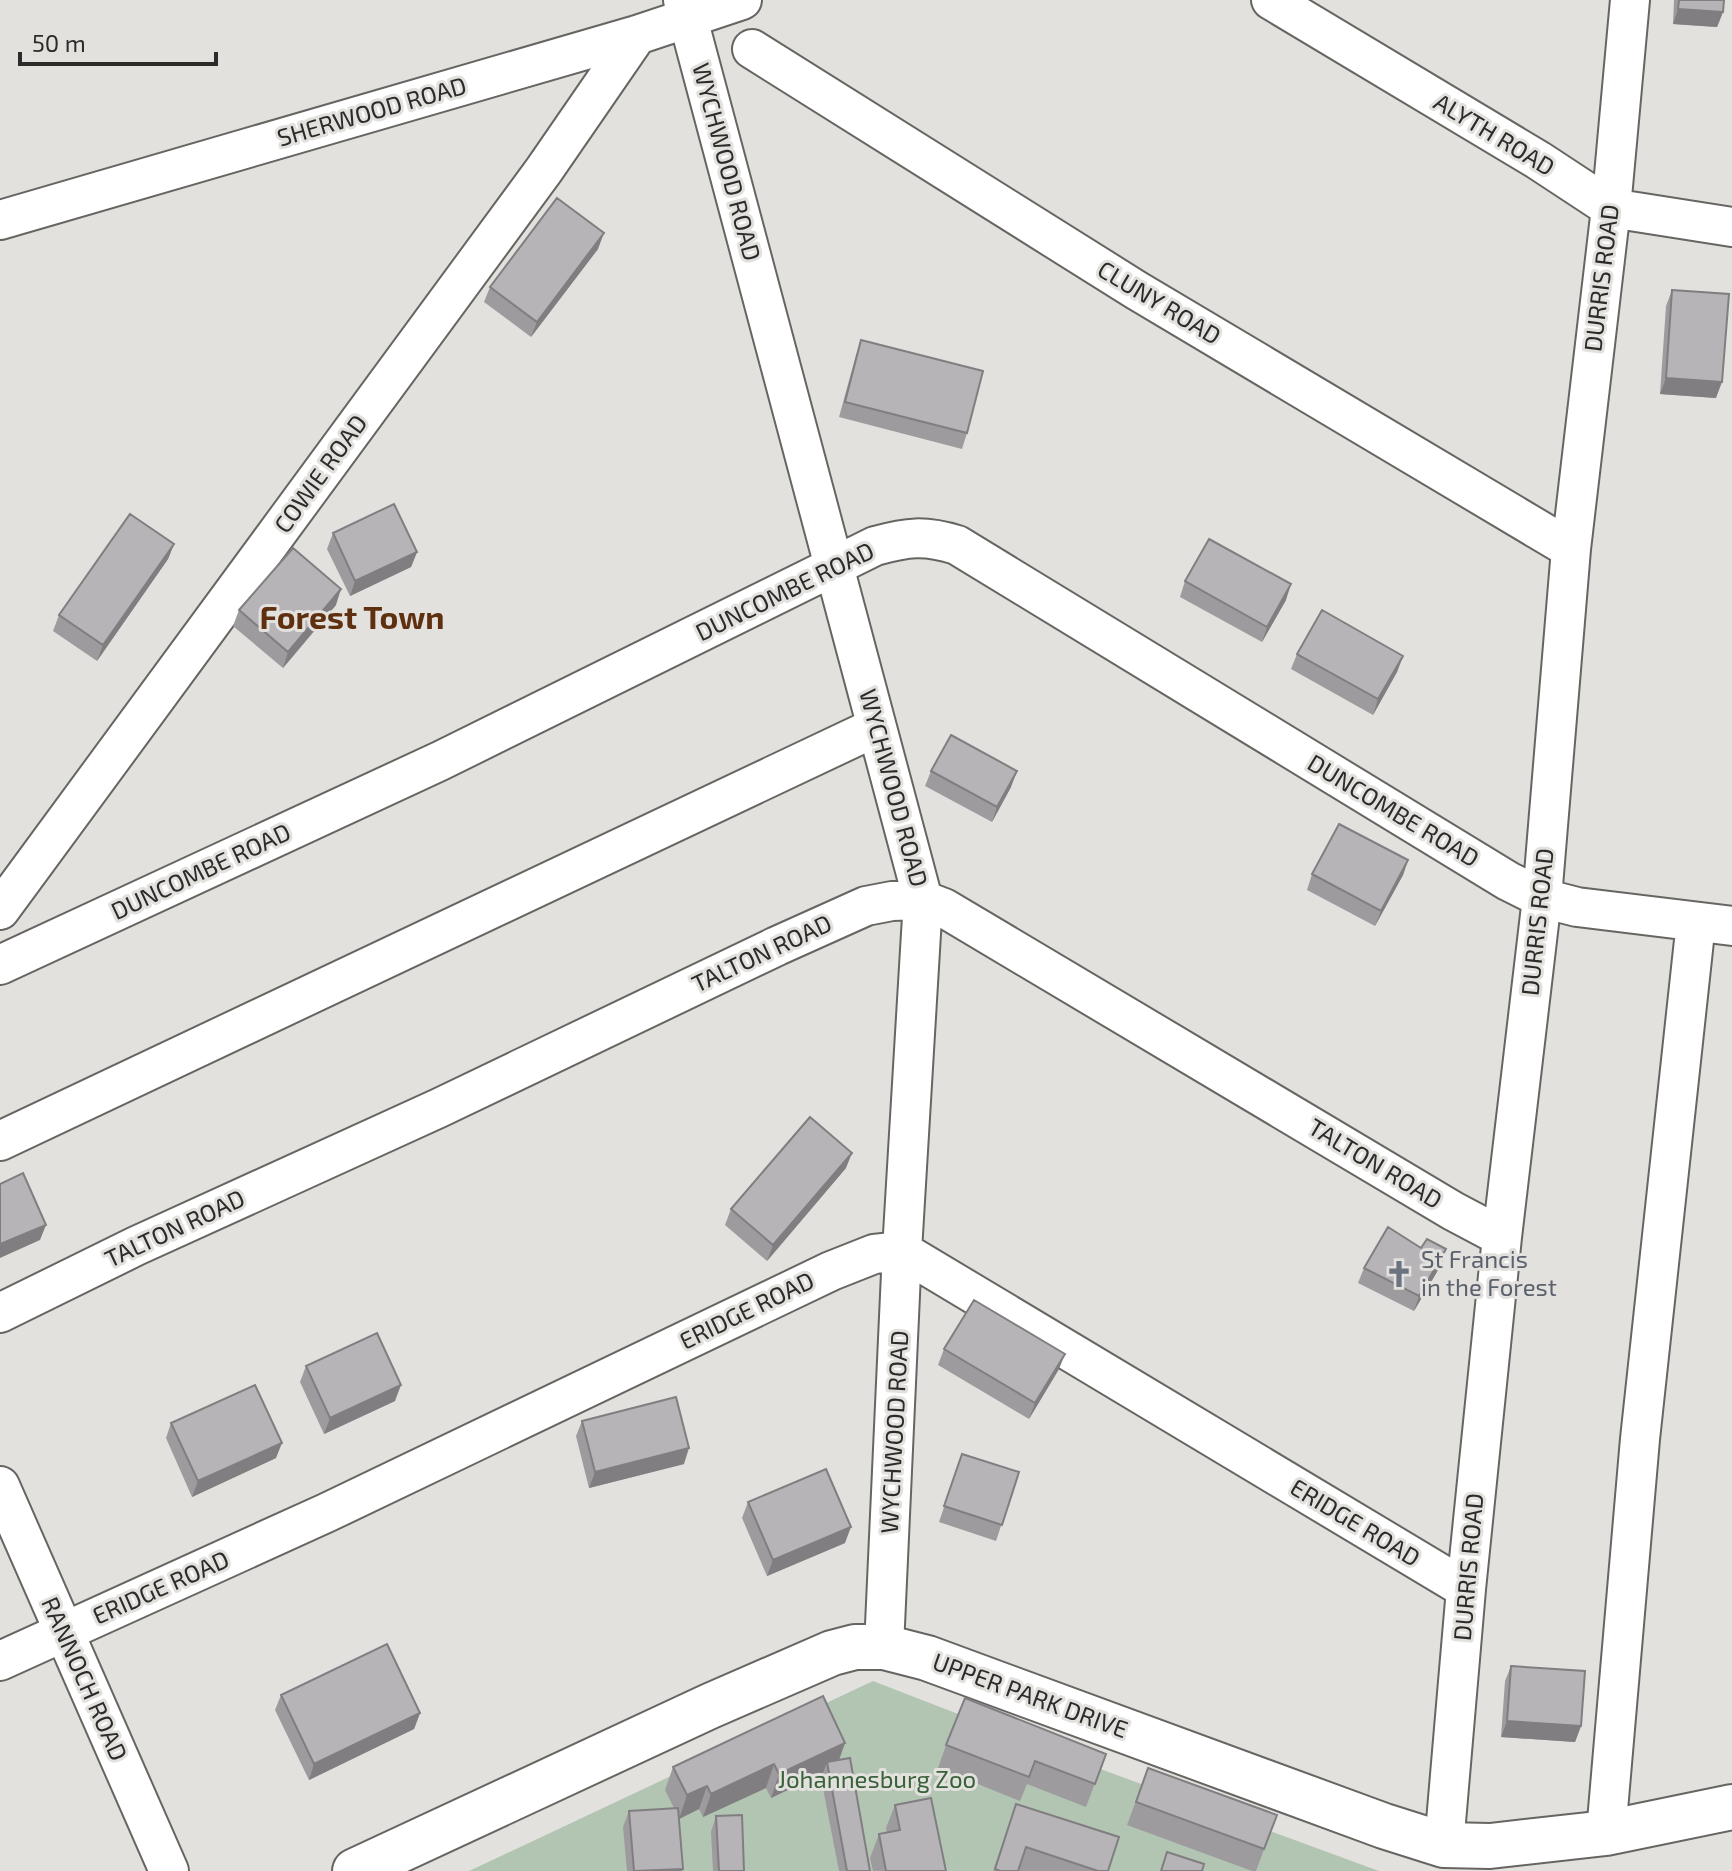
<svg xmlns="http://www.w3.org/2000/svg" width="1732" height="1871" viewBox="0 0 1732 1871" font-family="'Exo 2',sans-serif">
<rect width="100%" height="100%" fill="#e3e1dd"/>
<path fill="#b2c5b2" d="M873,1681L1084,1763L1379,1871H469Z"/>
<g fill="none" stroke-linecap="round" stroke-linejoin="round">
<g stroke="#676561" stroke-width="42">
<path id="minor" d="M683,0L923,900L902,1251L884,1647
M1271,0L1538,160L1611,208L1732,227
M752,49L1136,290L1571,549
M0,220L637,35L742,0
M0,910L544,170L637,35
M0,965L440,761L875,546C908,537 924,535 957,545L1508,881L1542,898L1577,907L1732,926
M0,1141L876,727
M0,1313L136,1246L439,1108L777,946L866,906L892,901L923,900L944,908L1453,1211L1502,1237
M0,1486L169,1871
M0,1661L326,1513L831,1271L874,1254L902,1251L1466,1589
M1606,1833L1640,1439L1696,922
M1444,1845L1466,1589L1502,1237L1542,898L1571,549L1611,208L1630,0"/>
</g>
<g stroke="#676561" stroke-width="48">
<path id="major" d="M355,1871L710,1706L832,1653L855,1647H884L927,1658L1384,1826L1444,1845L1490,1846L1606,1833L1732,1807"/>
</g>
<use href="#minor" stroke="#fff" stroke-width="38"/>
<use href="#major" stroke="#fff" stroke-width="44"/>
</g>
<path fill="#9d9b9e" d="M1674,0H1724L1723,12L1717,27L1673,24Z
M598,249L531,337L484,302L490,287Z
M1672,290L1716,398L1660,394L1666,306Z
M861,340L967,433L962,449L839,417L856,355Z
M333,533L417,552L411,567L350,596L327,549Z
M174,544L168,559L97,661L53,631L59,615Z
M1185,581L1286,600L1262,642L1180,597Z
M336,605L283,668L233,626L239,610Z
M1297,654L1403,656L1397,672L1373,715L1291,669Z
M931,771L1011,787L992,822L925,786Z
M1408,860L1403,875L1375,926L1307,890L1312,874Z
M846,1168L767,1261L725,1225L731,1209Z
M1446,1249L1441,1265L1414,1311L1358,1283L1364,1268Z
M944,1349L1059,1369L1029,1419L938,1365Z
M306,1366L395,1401L324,1434L300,1382Z
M582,1421L684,1464L589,1488L576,1436Z
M171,1423L276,1458L192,1497L166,1438Z
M962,1454L1019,1472L996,1541L939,1522Z
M748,1502L845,1543L767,1576L742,1518Z
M1511,1666L1581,1726L1575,1742L1501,1737L1505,1681Z
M281,1695L420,1713L414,1729L309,1780L275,1710Z
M946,1745L1106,1754L1086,1807L1027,1784L1020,1801L938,1768Z
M839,1760L870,1871H839L821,1778L823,1773L771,1798L766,1788L703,1817L699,1809L679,1819L682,1871H627L623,1827L629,1811L674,1808L665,1790L673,1767Z
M1148,1768L1277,1815L1256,1871H1252L1127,1825Z
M1016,1804L1108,1871H993Z
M895,1805L946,1871H873L870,1858L879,1834L887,1833L886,1828Z
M716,1816L744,1871H713L711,1832Z"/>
<path fill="#807e81" d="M1678,9L1723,12L1717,27L1673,24Z
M604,233L598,249L531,337L537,322Z
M1666,378L1722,382L1716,398L1660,394Z
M174,544L168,559L97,661L103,645Z
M417,552L411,567L350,596L355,581Z
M1291,584L1286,600L1262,642L1267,627Z
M341,589L336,605L283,668L288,652Z
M1403,656L1397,672L1373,715L1378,699Z
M1017,771L1011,787L992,822L997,807Z
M1408,860L1403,875L1375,926L1381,911Z
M852,1153L846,1168L767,1261L773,1245Z
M46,1225L40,1240L0,1258V1244Z
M1446,1249L1441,1265L1414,1311L1419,1296Z
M1065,1354L1059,1369L1029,1419L1035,1403Z
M401,1385L395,1401L324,1434L330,1418Z
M282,1443L276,1458L192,1497L198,1481Z
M689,1448L684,1464L589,1488L595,1472Z
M851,1527L845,1543L767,1576L773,1560Z
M420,1713L414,1729L309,1780L314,1764Z
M1507,1721L1581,1726L1575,1742L1501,1737Z
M845,1743L837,1766L827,1762L823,1773L771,1798L779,1774Z
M774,1764L766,1788L703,1817L711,1794Z
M707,1786L699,1809L679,1819L687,1795Z
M683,1869L682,1871H649Z"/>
<path fill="#b7b4b8" stroke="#807e81" stroke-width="2" d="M1679,0H1724L1723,12L1678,9Z
M557,198L604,233L537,322L490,287Z
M1672,290L1729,294L1722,382L1666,378Z
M861,340L983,371L967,433L845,402Z
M394,504L417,552L355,581L333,533Z
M130,514L174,544L103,645L59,615Z
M1209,539L1291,584L1267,627L1185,581Z
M293,548L341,589L288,652L239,610Z
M1322,610L1403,656L1378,699L1297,654Z
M951,735L1017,771L997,807L931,771Z
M1339,824L1408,860L1381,911L1312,874Z
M810,1117L852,1153L773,1245L731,1209Z
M23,1173L46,1225L0,1244V1184Z
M1388,1227L1421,1248L1427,1239L1446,1249L1419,1296L1364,1268Z
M974,1300L1065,1354L1035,1403L944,1349Z
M377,1333L401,1385L330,1418L306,1366Z
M255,1385L282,1443L198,1481L171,1423Z
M676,1397L689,1448L595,1472L582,1421Z
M962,1454L1019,1472L1002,1525L944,1506Z
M826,1469L851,1527L773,1560L748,1502Z
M387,1644L420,1713L314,1764L281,1695Z
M1511,1666L1585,1671L1581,1726L1507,1721Z
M823,1696L845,1743L779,1774L774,1764L711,1794L707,1786L687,1795L673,1767Z
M965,1698L1106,1754L1095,1784L1035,1761L1029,1777L946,1745Z
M850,1758L870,1871H847L827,1762Z
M1148,1768L1277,1815L1264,1849L1136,1802Z
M931,1798L946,1871H886L879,1834L900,1830L895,1805Z
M1016,1804L1119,1837L1108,1871H1098L1026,1847L1018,1871H1000L995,1869Z
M678,1808L683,1869L634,1871L629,1811Z
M742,1815L744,1871H719L716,1816Z
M1167,1852L1204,1864L1202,1871H1161Z"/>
<defs>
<g id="church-bare" transform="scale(2.16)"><path d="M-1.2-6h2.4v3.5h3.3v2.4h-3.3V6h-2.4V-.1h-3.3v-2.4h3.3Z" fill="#6b7280" stroke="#e3e1dd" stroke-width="2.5" paint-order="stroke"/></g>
</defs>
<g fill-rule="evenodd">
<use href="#church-bare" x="1399" y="1274"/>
</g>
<g text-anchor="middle" stroke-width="6" stroke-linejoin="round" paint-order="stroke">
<g font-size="24" fill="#2c2b2a" stroke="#e3e1dd">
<text transform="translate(372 112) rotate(-16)" y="8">SHERWOOD ROAD</text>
<text transform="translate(1494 135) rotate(31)" y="8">ALYTH ROAD</text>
<text transform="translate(726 162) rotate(75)" y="8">WYCHWOOD ROAD</text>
<text transform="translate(1602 278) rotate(-83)" y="8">DURRIS ROAD</text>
<text transform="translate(1159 303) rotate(31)" y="8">CLUNY ROAD</text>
<text transform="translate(321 474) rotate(-54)" y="8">COWIE ROAD</text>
<text transform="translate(785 592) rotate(-26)" y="8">DUNCOMBE ROAD</text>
<text transform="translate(893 788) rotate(75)" y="8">WYCHWOOD ROAD</text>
<text transform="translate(1393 811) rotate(31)" y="8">DUNCOMBE ROAD</text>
<text transform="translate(201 872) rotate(-25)" y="8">DUNCOMBE ROAD</text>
<text transform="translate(1538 922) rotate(-84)" y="8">DURRIS ROAD</text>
<text transform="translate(762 954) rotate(-25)" y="8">TALTON ROAD</text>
<text transform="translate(1375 1164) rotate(31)" y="8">TALTON ROAD</text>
<text transform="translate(175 1229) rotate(-25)" y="8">TALTON ROAD</text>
<text transform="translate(747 1311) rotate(-26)" y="8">ERIDGE ROAD</text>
<text transform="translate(895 1432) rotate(-87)" y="8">WYCHWOOD ROAD</text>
<text transform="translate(1355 1523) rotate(31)" y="8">ERIDGE ROAD</text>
<text transform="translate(1469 1567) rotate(-85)" y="8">DURRIS ROAD</text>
<text transform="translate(161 1588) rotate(-24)" y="8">ERIDGE ROAD</text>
<text transform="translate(84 1679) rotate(66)" y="8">RANNOCH ROAD</text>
<text transform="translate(1030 1696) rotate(20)" y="8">UPPER PARK DRIVE</text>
</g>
<g font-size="24" fill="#5b616d" stroke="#e3e1dd" text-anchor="start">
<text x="1421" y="1268">St Francis<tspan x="1421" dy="28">in the Forest</tspan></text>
</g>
<g font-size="24" fill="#39613a" stroke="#e3e1dd">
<text x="877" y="1788">Johannesburg Zoo</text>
</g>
<g font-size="32" font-weight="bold" fill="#5e3010" stroke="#e3e1dd">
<text x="352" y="629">Forest Town</text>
</g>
</g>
<path d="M20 52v12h196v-12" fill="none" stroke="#2c2b2a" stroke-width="4"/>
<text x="32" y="52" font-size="24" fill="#2c2b2a" stroke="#e3e1dd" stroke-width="6" paint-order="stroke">50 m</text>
</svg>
